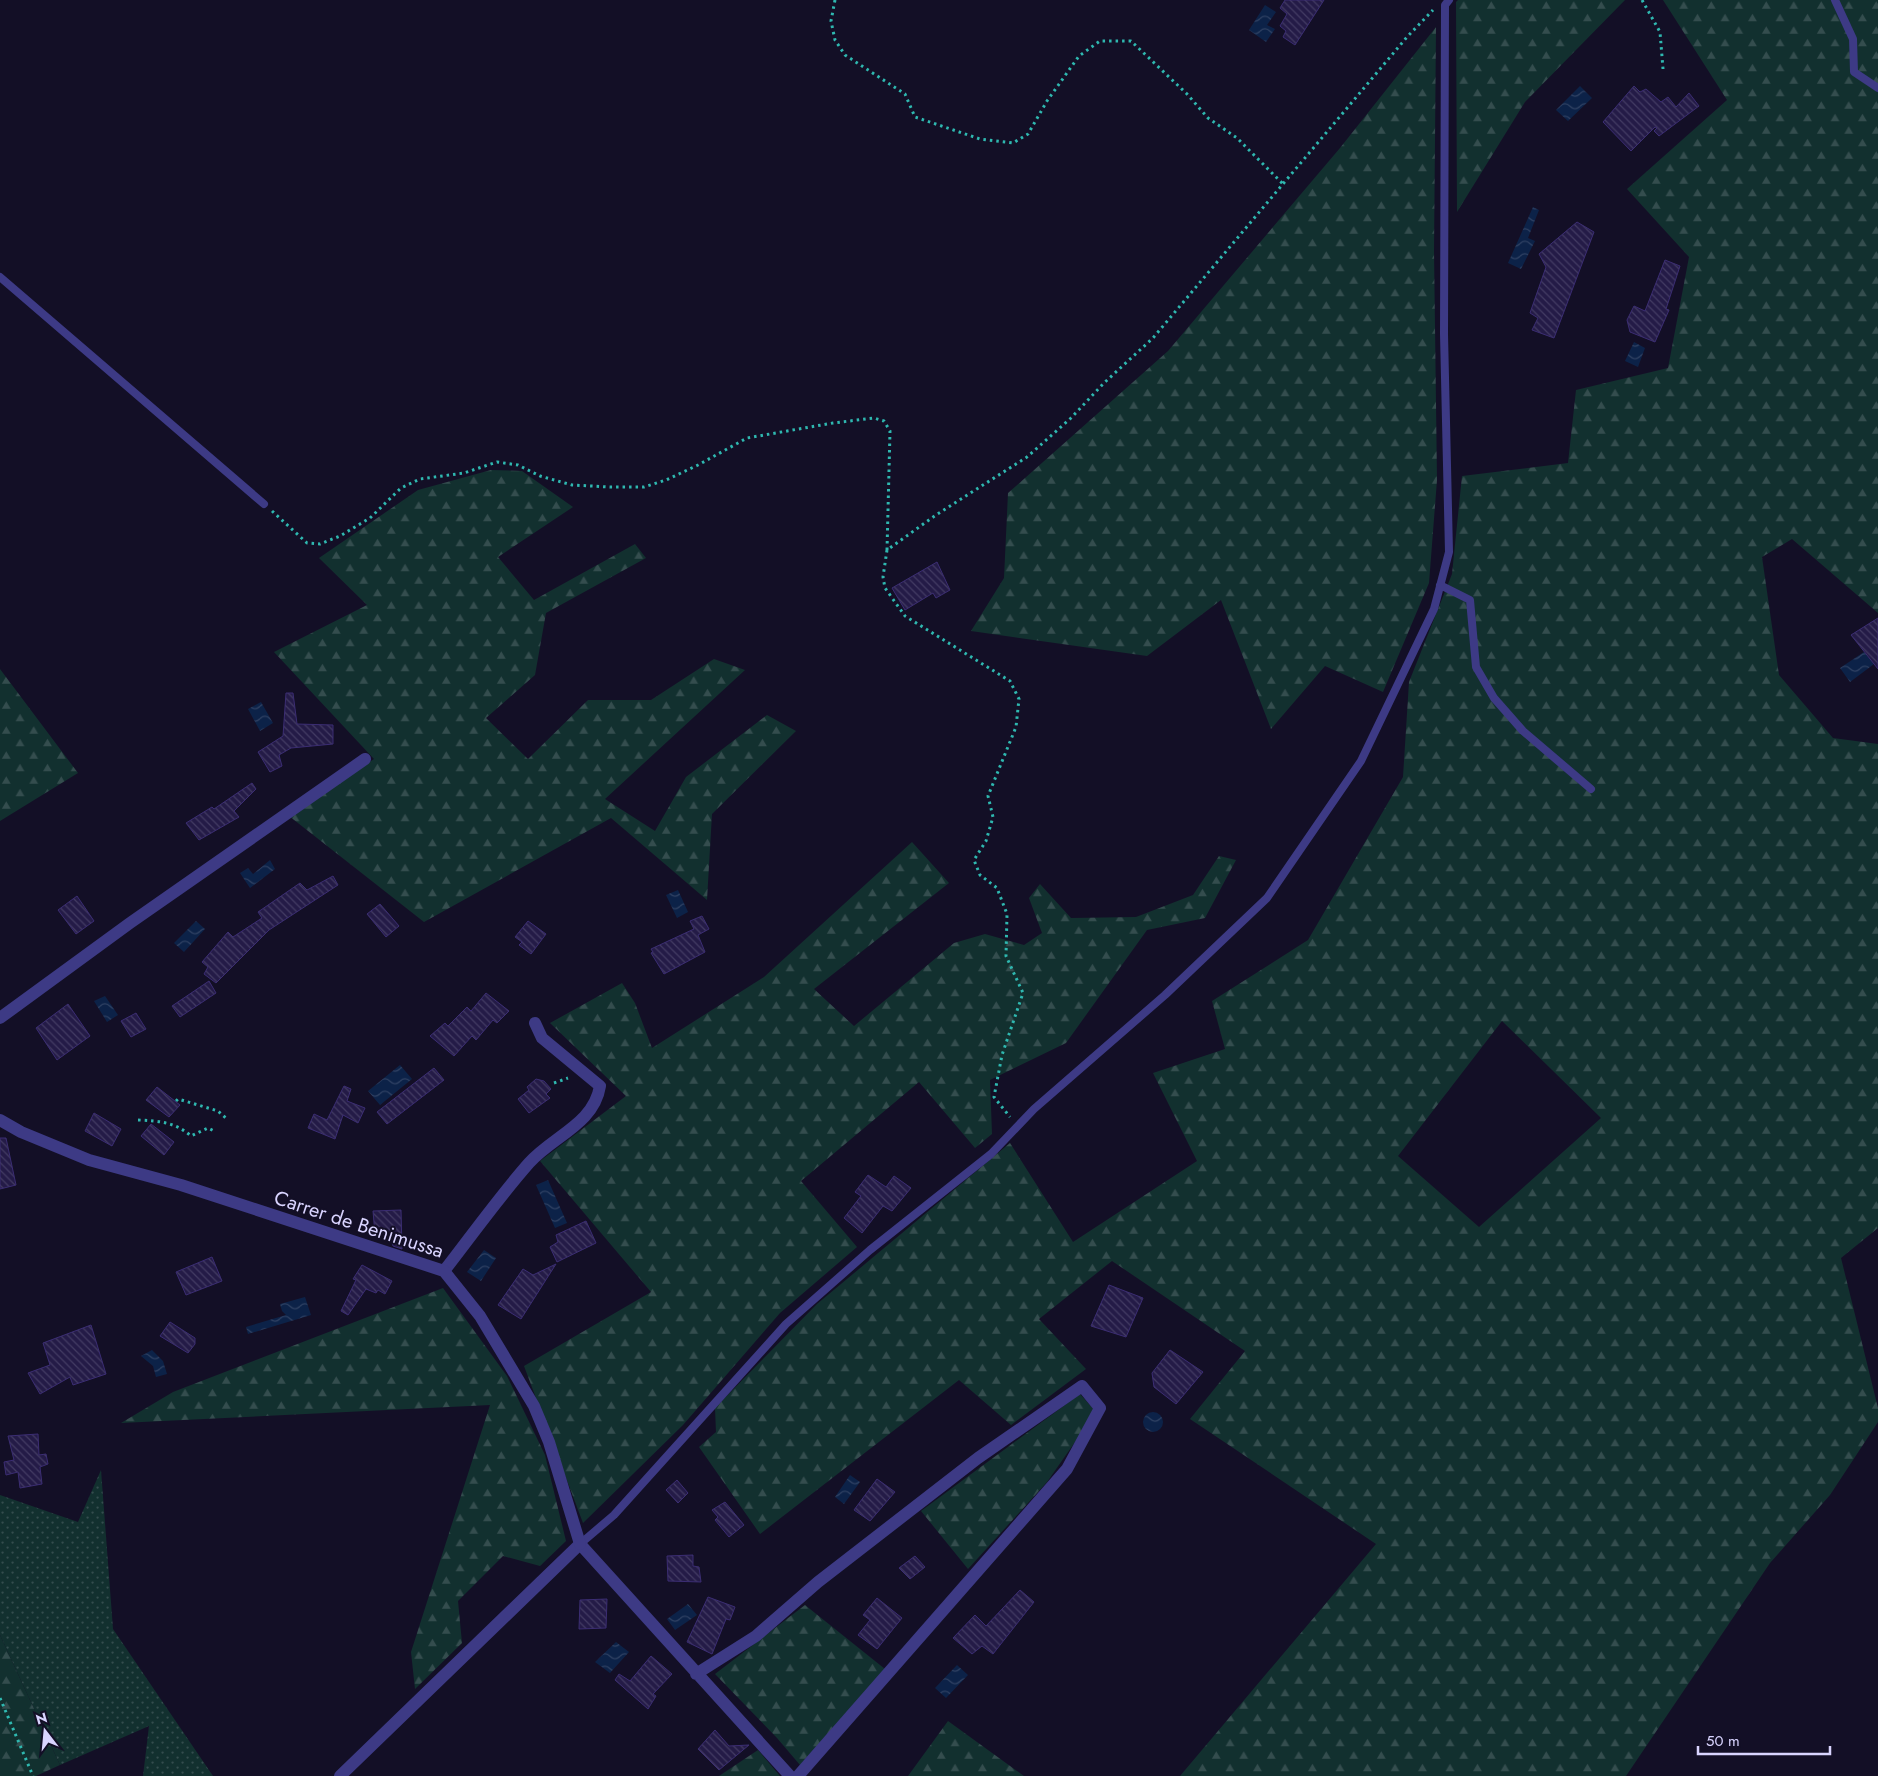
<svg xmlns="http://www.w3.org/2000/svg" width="1878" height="1776" viewBox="0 0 1878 1776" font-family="Jost,sans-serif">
<defs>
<pattern id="grass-dots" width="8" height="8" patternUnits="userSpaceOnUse" patternTransform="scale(1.25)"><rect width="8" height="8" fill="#12302f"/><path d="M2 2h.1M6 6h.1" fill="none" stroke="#344d4e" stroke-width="1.8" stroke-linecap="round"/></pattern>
<pattern id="forest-firs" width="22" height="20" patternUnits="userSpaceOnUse" patternTransform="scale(1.25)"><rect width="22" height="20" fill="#12302f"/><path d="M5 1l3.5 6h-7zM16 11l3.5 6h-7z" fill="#344d4e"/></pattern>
<pattern id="water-waves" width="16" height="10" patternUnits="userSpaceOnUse" patternTransform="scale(1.25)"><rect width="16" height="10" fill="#0c2248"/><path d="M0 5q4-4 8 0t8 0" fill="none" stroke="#2f4163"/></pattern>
<pattern id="building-back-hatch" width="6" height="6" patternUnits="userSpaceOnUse" patternTransform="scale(1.25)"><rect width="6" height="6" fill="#241b47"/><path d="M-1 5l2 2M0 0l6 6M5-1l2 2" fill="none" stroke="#433b63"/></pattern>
</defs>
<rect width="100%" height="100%" fill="#130f26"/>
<path fill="url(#grass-dots)" d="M101,1470L113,1629L213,1776H143L149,1726L60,1765L0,1635V1495L78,1522Z"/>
<path fill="url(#forest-firs)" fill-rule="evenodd" d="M1458,0H1625L1525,102L1457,212L1456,2Z
M1663,0H1878V613L1792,539L1762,557L1779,675L1833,738L1878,744V1228L1841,1258L1878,1408V1422L1830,1495L1770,1563L1626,1776H1180L1376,1544L1190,1419L1245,1351L1112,1261L1039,1319L1086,1369L1011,1425L959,1380L760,1534L699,1447L716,1432L715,1408L817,1304L1010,1143L1073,1242L1197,1161L1153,1073L1225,1049L1212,1001L1308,940L1403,777L1409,682L1452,574L1462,476L1568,463L1576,390L1668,368L1689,257L1627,189L1727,100ZM1502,1021L1601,1118L1479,1227L1398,1156Z
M1436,27L1434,251L1437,480L1429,583L1383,692L1325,666L1271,729L1221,600L1147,656L971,631L1004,578L1008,493L1168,351L1340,148Z
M491,470L522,471L573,507L498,557L534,600L635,544L646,558L546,613L535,675L486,718L528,759L588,700H651L714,659L745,670L605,799L655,831L686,777L767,715L796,731L712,814L707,900L611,818L424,922L289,816L374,759L274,652L367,605L319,558L418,490Z
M0,669L78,773L0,821Z
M912,842L949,883L814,989L854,1026L954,943L985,934L1024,945L1042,933L1029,898L1040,884L1071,918L1136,917L1193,895L1219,856L1236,860L1205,918L1147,930L1066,1043L990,1080L992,1134L975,1148L919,1082L801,1181L857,1247L780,1313L683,1425L583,1523L524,1366L651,1292L540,1161L626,1096L550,1023L622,983L635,1003L652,1048L764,977Z
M443,1288L507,1376L545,1455L566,1541L540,1566L503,1556L458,1601L462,1643L415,1689L411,1652L490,1405L121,1423L173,1392Z
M1080,1394L1096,1412L1047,1482L968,1569L921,1511Z
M805,1605L885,1669L800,1765L777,1738L715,1674Z
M0,1635L60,1765L36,1776H0Z
M948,1721L1024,1776H908Z
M758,1750L780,1776H719Z"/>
<path fill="url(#water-waves)" d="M1265,5L1276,12L1267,25L1275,29L1266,42L1249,30Z
M1580,86L1592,98L1568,121L1556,110Z
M1533,207L1539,210L1528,238L1535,241L1521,269L1508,263Z
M1634,342L1645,348L1638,367L1625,361Z
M1864,652L1874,664L1850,682L1840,668Z
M261,702L273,723L260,731L248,709Z
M270,860L275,869L250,888L240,873L248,868L253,874Z
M678,890L688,912L677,918L666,895Z
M196,921L205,929L184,952L174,943Z
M105,996L118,1015L107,1022L94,1001Z
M400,1065L412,1079L380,1105L368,1091Z
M548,1180L567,1223L555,1228L536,1185Z
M484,1250L496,1258L481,1281L467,1272Z
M305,1297L311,1315L248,1334L246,1327L286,1315L282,1311L280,1304Z
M152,1350L163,1361L167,1374L156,1377L153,1366L141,1356Z
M1143 1422a10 10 0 1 1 20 0a10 10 0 1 1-20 0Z
M850,1475L860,1482L844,1504L835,1497Z
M688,1604L697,1615L675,1630L667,1619Z
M616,1642L629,1652L610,1673L595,1662Z
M957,1665L968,1675L946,1698L935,1688Z"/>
<path fill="url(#building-back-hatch)" stroke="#3b2d73" d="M1285,0H1324L1295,45L1283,37L1286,31L1280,26L1287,14L1280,8Z
M1634,86L1640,92L1646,89L1661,102L1668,97L1676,107L1689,93L1699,106L1659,136L1654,131L1657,128L1655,127L1631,151L1603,122Z
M1577,222L1594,232L1554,338L1532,330L1538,318L1530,313L1546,267L1539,254Z
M1665,260L1680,266L1666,309L1669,310L1655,342L1630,332L1627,320L1634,306L1645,311Z
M937,562L950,590L936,598L933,593L905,610L892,588Z
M1878,618V669L1851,635Z
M286,693H293L297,724L333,725V744L291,748L279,755L282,766L270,772L258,752L283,736Z
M252,783L256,789L234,811L239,817L199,840L186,823L212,807L214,809Z
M333,876L338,885L269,930L216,983L204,974L208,967L202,962L228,932L233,937L262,918L258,912L300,883L307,890Z
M77,896L94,921L76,934L58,910Z
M380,904L399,926L386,937L367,914Z
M702,916L709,929L698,935L705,952L664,974L651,953L653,952L651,949L694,929L690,921Z
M528,921L546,934L531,954L519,945L522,942L515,937Z
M209,981L216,993L180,1017L172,1006Z
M486,993L509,1011L497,1023L493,1020L476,1040L472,1036L454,1056L430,1036L445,1023L448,1026L467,1007L471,1011Z
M68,1004L90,1036L57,1060L36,1028Z
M136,1013L146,1029L131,1037L121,1021Z
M434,1068L444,1080L387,1124L377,1112Z
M536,1079L544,1081L551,1089L546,1094L550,1098L529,1113L518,1099L529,1090L527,1087Z
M344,1086L351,1089L347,1101L365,1108L358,1123L343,1115L335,1139L308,1128L314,1114L327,1120Z
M157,1087L180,1105L169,1117L146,1100Z
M94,1113L121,1129L112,1146L85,1131Z
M151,1124L174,1142L164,1155L141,1136Z
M0,1138H6L16,1185L0,1189Z
M868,1175L886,1187L894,1176L911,1188L892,1211L883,1206L862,1233L844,1218L861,1196L855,1192Z
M401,1210L402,1249L393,1246L389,1232L375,1234L373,1211Z
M586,1221L596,1243L557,1262L550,1247L558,1242L556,1235Z
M212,1257L222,1281L186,1295L176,1272Z
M556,1264L521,1319L498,1305L523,1269L533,1275Z
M362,1265L392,1281L385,1294L378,1290L376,1293L366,1289L348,1315L341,1311L356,1280L353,1279Z
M1109,1285L1143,1298L1126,1337L1091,1326Z
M170,1322L195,1338V1344L188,1353L160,1336Z
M91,1325L106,1374L73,1385L70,1377L40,1394L28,1373L50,1365L43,1343Z
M1170,1350L1203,1372L1176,1404L1154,1387L1152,1373Z
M38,1434L39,1455L46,1454L48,1464L40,1467L42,1484L20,1488L18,1472L6,1475L4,1462L14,1460L8,1436Z
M877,1479L895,1492L870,1521L854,1510Z
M677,1480L688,1493L678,1503L666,1490Z
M725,1502L744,1525L729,1537L715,1520L718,1517L712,1510Z
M693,1555V1566L699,1567L701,1582L668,1581L667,1556Z
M915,1556L925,1567L910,1579L899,1568Z
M1020,1590L1034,1602L993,1654L982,1646L972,1654L953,1638L975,1615L986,1626Z
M708,1597L735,1607L730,1620L726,1619L712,1654L687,1642Z
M877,1598L902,1618L877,1649L858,1635L870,1620L863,1615Z
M607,1599L606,1628L579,1629L580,1600Z
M651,1656L672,1674L653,1694L656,1696L648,1709L615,1680L619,1674L630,1681Z
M715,1730L729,1746L749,1745L719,1770L698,1749Z"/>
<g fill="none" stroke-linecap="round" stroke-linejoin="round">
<path stroke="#2fb8b0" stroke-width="3" stroke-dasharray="2.5 4" stroke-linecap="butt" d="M835,0L831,21L835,40L845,55L905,94L915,117L980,139L1013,143L1028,134L1047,101L1079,56L1100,41H1131L1187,94L1208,118L1237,138L1283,184
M1642,0L1660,32L1663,69
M272,511L307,543L320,544L340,536L370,518L401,488L420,479L464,473L497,462L518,465L540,476L572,485L610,487H644L666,480L698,465L747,438L833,423L874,418L884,421L890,431L887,550L936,515L1027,457L1071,418L1104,383L1153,338L1407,37L1433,10
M887,550L883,577L885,588L905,616L1010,681L1019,699L1016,727L988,796L993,817L986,841L974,860L980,875L997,888L1007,914L1006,956L1023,993L1002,1055L994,1097L1010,1117
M554,1083L568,1078
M176,1101L178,1099L218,1111L227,1119
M138,1120C159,1121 175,1122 191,1136L208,1128L214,1131
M0,1698L33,1776"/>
<path stroke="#3d3a85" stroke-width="8" d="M1835,0L1853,39L1854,72L1878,88
M0,277L264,504
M1440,585L1470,600L1476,667L1494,698L1523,731L1591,789
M580,1544L614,1515L786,1324L870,1250L991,1154L1034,1109L1165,995L1267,898L1361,761L1434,609L1449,552L1444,334L1445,5L1449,0"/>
<path stroke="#3d3a85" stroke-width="12" d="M0,1018L130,923L365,759
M444,1271C472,1235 499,1197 529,1163C553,1136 594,1124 600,1086L542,1038L535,1023
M696,1674L756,1636L818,1582L978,1458L1082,1386L1100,1408L1067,1469L798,1776
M340,1776L580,1544L790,1776"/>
<path stroke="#3d3a85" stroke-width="12" d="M0,1120L21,1132L89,1160L181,1185L444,1271L480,1316L534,1406L549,1442L580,1544"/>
</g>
<g text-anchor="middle" stroke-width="4" stroke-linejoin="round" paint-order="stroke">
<g font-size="20" fill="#d9d4ff" stroke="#130f26">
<text transform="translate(359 1224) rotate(18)" y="7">Carrer de Benimussa</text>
</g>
</g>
<g transform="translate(45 1731) rotate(344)" stroke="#130f26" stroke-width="4" paint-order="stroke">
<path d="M0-4L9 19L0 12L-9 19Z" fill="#d9d4ff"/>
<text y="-8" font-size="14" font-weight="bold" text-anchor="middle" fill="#d9d4ff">N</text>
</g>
<path d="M1698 1746v8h132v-8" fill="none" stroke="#d9d4ff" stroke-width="2.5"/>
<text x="1706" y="1746" font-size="15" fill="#d9d4ff" stroke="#130f26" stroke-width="4" paint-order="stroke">50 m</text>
</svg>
